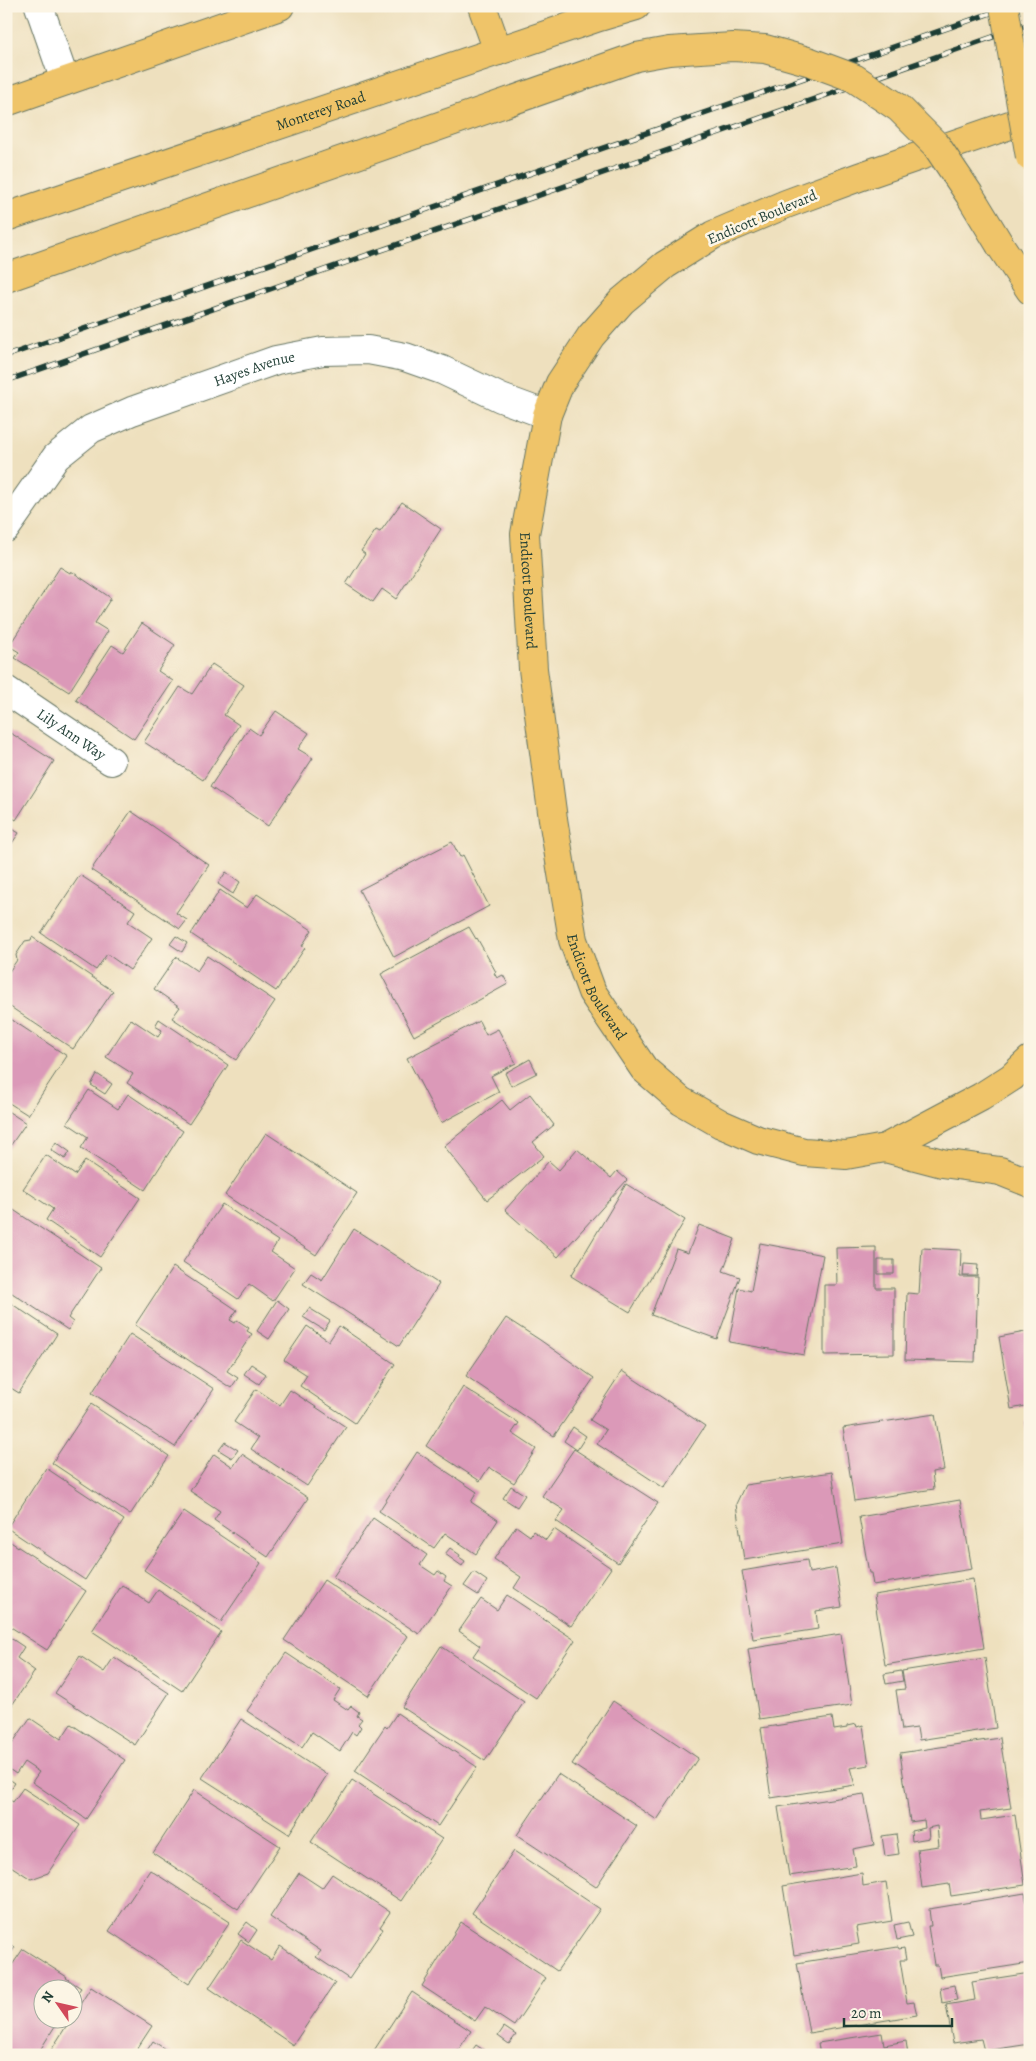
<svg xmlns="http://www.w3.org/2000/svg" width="1036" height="2061" viewBox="0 0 1036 2061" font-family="Alegreya,serif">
<rect width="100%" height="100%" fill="#fcf5e5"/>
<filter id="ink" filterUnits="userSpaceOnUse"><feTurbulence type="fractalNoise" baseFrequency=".02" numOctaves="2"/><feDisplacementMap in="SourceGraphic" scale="10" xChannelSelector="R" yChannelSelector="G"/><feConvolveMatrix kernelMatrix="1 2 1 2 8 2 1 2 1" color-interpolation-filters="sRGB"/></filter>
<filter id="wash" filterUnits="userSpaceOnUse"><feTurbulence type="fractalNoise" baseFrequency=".0096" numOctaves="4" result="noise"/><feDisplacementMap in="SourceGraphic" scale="20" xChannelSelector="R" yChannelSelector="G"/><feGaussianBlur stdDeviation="1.12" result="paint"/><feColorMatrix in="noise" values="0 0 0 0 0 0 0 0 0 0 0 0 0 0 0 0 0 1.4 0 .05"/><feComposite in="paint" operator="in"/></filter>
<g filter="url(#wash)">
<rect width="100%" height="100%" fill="#eee0be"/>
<g id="blocks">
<path fill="#db99b8" d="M402,502L441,529L396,599L382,589L373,602L346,584L365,554L361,551L376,530L380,532Z
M60,567L70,573L71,571L111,598L95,623L108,631L69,692L15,658L19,652L9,646Z
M142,623L175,645L158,671L173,681L134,739L76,700L112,645L123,652Z
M212,664L244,685L224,715L239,725L203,780L144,742L180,687L192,694Z
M276,711L309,733L298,749L313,758L268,826L210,787L249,728L259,735Z
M6,730L54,761L16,820L6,814Z
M131,811L209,865L176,913L187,920L180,929L91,870Z
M6,825L19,833L6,852Z
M452,842L460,857L463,855L489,906L394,957L359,890Z
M226,872L240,882L233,894L218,884Z
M80,875L135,911L128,922L152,938L130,970L107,954L96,970L41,933Z
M220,890L247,908L257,894L312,930L302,946L305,948L276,991L191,934Z
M469,927L476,939L477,938L496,972L494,973L497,978L503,975L508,984L414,1036L381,974Z
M176,936L187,943L182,952L170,944Z
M32,937L113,991L73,1049L6,1004V976L17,960L16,955L25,941L31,940Z
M207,956L275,1001L236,1060L172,1018L180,1007L154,989L176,957L197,971Z
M6,1016L67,1056L28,1115L6,1101Z
M131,1019L158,1037L162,1030L155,1026L159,1019L228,1065L189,1124L127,1083L133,1074L106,1057Z
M479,1021L486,1035L498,1029L516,1063L491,1076L499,1092L441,1123L407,1058Z
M530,1059L537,1073L511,1086L505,1073Z
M97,1074L112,1084L105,1094L91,1085Z
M89,1090L118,1109L128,1094L183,1131L145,1190L81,1148L88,1137L67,1123Z
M530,1094L554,1125L533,1142L544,1156L487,1200L444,1146L502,1100L510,1110Z
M6,1110L26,1123L6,1152Z
M266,1133L357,1193L316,1255L225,1195Z
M56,1142L70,1152L65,1159L51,1150Z
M577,1149L611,1178L617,1171L627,1180L558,1257L505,1210L549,1161L559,1170Z
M46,1155L75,1175L85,1161L140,1198L100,1257L46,1220L53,1209L23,1189Z
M626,1184L685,1220L630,1312L571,1276Z
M222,1204L278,1241L271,1252L295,1268L273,1301L249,1284L238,1299L183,1262Z
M6,1205L101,1268L68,1318L73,1322L68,1330L6,1289Z
M699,1225L735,1239L723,1271L740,1277L717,1339L651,1315L676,1249L688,1253Z
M354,1229L439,1284L399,1346L303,1284L311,1273L322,1280Z
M760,1243L823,1255L804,1355L729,1342L739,1288L751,1291Z
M876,1247V1288H894V1354L824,1355V1285H837L836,1248Z
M922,1248L961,1250L960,1277H978L975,1362L905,1360L907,1293L919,1294Z
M878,1260H894V1274H878Z
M964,1264L978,1265L977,1276H963Z
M173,1267L237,1310L230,1320L235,1323L237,1320L249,1328L247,1331L252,1334L227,1371L238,1378L231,1388L135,1325Z
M6,1300L57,1334L19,1393L6,1385Z
M277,1300L289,1309L269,1339L257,1331Z
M309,1308L330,1321L324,1330L303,1317Z
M506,1318L540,1340L594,1378L554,1436L466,1376Z
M307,1326L329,1341L339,1326L395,1364L355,1423L300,1386L307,1375L284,1360Z
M1030,1331V1405L1011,1409L999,1337Z
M130,1334L214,1389L175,1447L92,1393Z
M251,1364L266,1374L259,1384L244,1374Z
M622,1371L705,1426L664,1488L597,1444L606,1430L590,1420Z
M463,1387L519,1423L512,1433L536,1449L514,1483L489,1467L480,1481L426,1446Z
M256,1389L280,1405L290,1390L346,1427L307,1486L251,1449L258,1438L234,1422Z
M91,1404L169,1456L130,1515L52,1463Z
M935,1414L944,1470L932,1472L934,1489L854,1501L843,1428Z
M1025,1422H1030V1446H1029Z
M573,1427L586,1436L577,1450L564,1441Z
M225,1442L238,1450L232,1458L219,1450Z
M574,1449L658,1503L618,1563L556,1521L564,1510L542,1496Z
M417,1452L477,1492L471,1502L498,1520L476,1554L445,1533L434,1548L379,1511Z
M214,1454L233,1467L242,1454L308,1498L268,1557L214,1520L220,1511L190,1491Z
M46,1468L124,1520L85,1580L7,1528Z
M832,1472L843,1544L744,1560L736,1504L745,1485Z
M511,1486L525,1495L517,1507L503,1498Z
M960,1500L972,1569L873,1585L871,1573H869L859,1517Z
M184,1511L261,1563L221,1622L144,1570Z
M373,1518L427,1555L420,1565L435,1575L438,1571L446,1577L444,1581L452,1586L419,1634L333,1577Z
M516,1526L530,1536L533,1531L546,1540L554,1529L611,1568L571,1626L514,1588L521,1577L494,1559Z
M6,1539L86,1591L47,1650L6,1624Z
M450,1548L460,1555L459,1557L465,1561L462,1566L445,1554Z
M807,1560L809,1573L836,1568L842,1607L816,1611L818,1629L753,1639L742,1571Z
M474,1572L487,1581L478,1595L464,1586Z
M973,1579L984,1648L885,1665L874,1595Z
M324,1580L408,1636L368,1696L284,1640Z
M122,1585L149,1603L158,1590L221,1632L182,1691L92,1631Z
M507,1595L575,1640L536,1698L473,1656L480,1646L459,1631L481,1599L497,1610Z
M841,1634L852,1705L759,1719L748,1649Z
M6,1635L24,1647L17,1658L35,1671L6,1714Z
M441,1646L524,1702L485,1761L402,1707Z
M286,1653L340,1689L333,1700L348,1710L351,1706L359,1712L357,1716L362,1719L358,1724L361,1727L356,1735L352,1732L340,1751L312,1732L302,1747L247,1711Z
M80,1656L104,1672L114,1657L169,1693L135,1745L55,1693Z
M985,1658L996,1728L919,1740L917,1728L902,1730L896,1690L905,1689L902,1671Z
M901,1671L903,1681L886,1684L884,1674Z
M613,1701L698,1758L657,1820L572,1764Z
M397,1713L477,1767L438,1826L355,1771L385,1726L387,1728Z
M832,1717L834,1730L847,1728V1726L856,1724L857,1727L863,1725L869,1765L850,1768L855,1785L771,1798L761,1728Z
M30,1718L61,1739L71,1724L125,1760L86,1819L32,1782L39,1772L24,1762L16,1774L6,1767V1757L9,1753L7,1751Z
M241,1719L327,1775L289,1834L202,1778Z
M1000,1738L1011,1808L980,1812L981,1820L1015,1815L1025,1885L951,1896L949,1884L922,1888L917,1849L939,1846L937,1826L928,1828L929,1838L912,1841L911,1831L925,1828L924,1820L910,1822L900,1753Z
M558,1774L637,1826L596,1887L517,1835Z
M6,1777L15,1783L8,1793L6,1792Z
M352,1780L442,1839L401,1901L311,1842Z
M23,1788L80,1825L48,1873L31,1879L6,1863V1798L13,1802Z
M194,1790L280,1846L238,1909L153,1853Z
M864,1794L874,1845L853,1849L856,1866L789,1876L778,1807Z
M896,1834L899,1854L885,1856L882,1836Z
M514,1851L600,1909L557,1971L472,1913Z
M150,1870L230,1922L189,1984L109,1931Z
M299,1873L322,1888L332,1874L390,1912L380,1927L383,1929L349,1979L316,1957L321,1951L270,1917Z
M862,1873L863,1886L886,1882L892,1921L856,1927L859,1944L794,1955L783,1886Z
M1025,1893L1030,1920V1963L940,1977L938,1965H934L928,1926H931L929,1909Z
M247,1922L257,1930L249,1942L238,1934Z
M461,1922L546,1978L514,2026L485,2007L475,2021L422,1986Z
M908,1922L912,1937L897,1940L894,1925Z
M241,1940L271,1960L280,1946L335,1983L293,2045L209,1988Z
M6,1941L15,1947L6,1960Z
M898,1947L899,1949L904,1948L906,1960H900L907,2003L914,2002L917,2015L809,2033L797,1963Z
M23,1949L67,1977L66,1978L81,1988L72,2000V1988H42V2018H60L37,2055H6V1974Z
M1030,1973V2044L984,2051L981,2039L953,2043L946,2005L975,2000L972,1982Z
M954,1985L957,2000L942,2003L940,1988Z
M91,1987L152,2026L133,2055H48Z
M412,1992L471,2031L455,2055H371Z
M504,2027L516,2035L509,2044L498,2036Z
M882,2033L884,2045L906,2041L908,2055H820L818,2043Z
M153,2041L174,2055H144Z
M476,2045L491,2055H469Z"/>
</g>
</g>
<g filter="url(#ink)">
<use href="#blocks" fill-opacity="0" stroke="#677664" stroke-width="1"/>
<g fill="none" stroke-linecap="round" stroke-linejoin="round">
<g stroke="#677664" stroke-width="30">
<g id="minor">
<path d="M39,6L65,81"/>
<path id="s1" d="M6,528L56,457L91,429L132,411L276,360L323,351L368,350L405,357L442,370L501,398L547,415"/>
<path id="s2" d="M6,690L111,761"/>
</g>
</g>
<g stroke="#677664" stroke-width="30">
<g id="major">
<path d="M482,6L498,51"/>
<path d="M6,102L280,6"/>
<path id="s3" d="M1030,118L859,177L786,204L713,235L665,265L622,301L591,336L560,383L547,415L525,534L533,669L553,819L573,940L592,992L644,1069L681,1101L721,1124L758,1140L804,1152L846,1155L885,1148L981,1097L1012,1077L1030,1060"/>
<path id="s4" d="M6,217L599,17L636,6"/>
<path d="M1000,245L1030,290"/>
<path d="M885,1148L942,1163L1000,1171L1030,1183"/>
</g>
</g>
<use href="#minor" stroke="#fff" stroke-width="28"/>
<use href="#major" stroke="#efc469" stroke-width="28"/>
<g stroke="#1f3d34" stroke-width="5.5">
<path id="rail" d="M6,356L1011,6
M6,381L1030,24"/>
</g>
<use href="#rail" stroke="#fcf5e5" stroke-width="4" stroke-dasharray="11" stroke-linecap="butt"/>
<g stroke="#677664" stroke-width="30" stroke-linecap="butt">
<path id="major-bridge" d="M1004,6L1030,157
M6,278L636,57L669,51L700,49L733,47L765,49L811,62L854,78L899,108L936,145L969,194L1000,245"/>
</g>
<use href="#major-bridge" stroke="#efc469" stroke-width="28"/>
</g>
</g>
<g text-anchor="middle" stroke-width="5" stroke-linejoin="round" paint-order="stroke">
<g font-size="15" fill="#1f3d34" stroke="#fcf5e5">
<text dy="5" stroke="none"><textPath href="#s4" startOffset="332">Monterey Road</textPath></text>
<text transform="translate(762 217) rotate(-23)" y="5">Endicott Boulevard</text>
<text dy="5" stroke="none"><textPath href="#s1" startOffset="306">Hayes Avenue</textPath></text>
<text dy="5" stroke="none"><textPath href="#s3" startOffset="766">Endicott Boulevard</textPath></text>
<text dy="5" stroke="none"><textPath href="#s2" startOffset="79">Lily Ann Way</textPath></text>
<text dy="5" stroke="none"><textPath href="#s3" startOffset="1171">Endicott Boulevard</textPath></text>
</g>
</g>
<rect width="1036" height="2061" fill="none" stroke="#fcf5e5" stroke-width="25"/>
<g transform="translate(58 2004) rotate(304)"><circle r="24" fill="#fcf5e5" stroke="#a4ab9e"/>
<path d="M0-4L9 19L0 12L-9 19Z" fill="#d1495b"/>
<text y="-8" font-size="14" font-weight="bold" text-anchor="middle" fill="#1f3d34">N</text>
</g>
<path d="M844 2018v8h108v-8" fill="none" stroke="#1f3d34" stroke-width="2.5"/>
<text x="851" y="2018" font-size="15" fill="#1f3d34" stroke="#fcf5e5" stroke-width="4" paint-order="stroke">20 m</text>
</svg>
